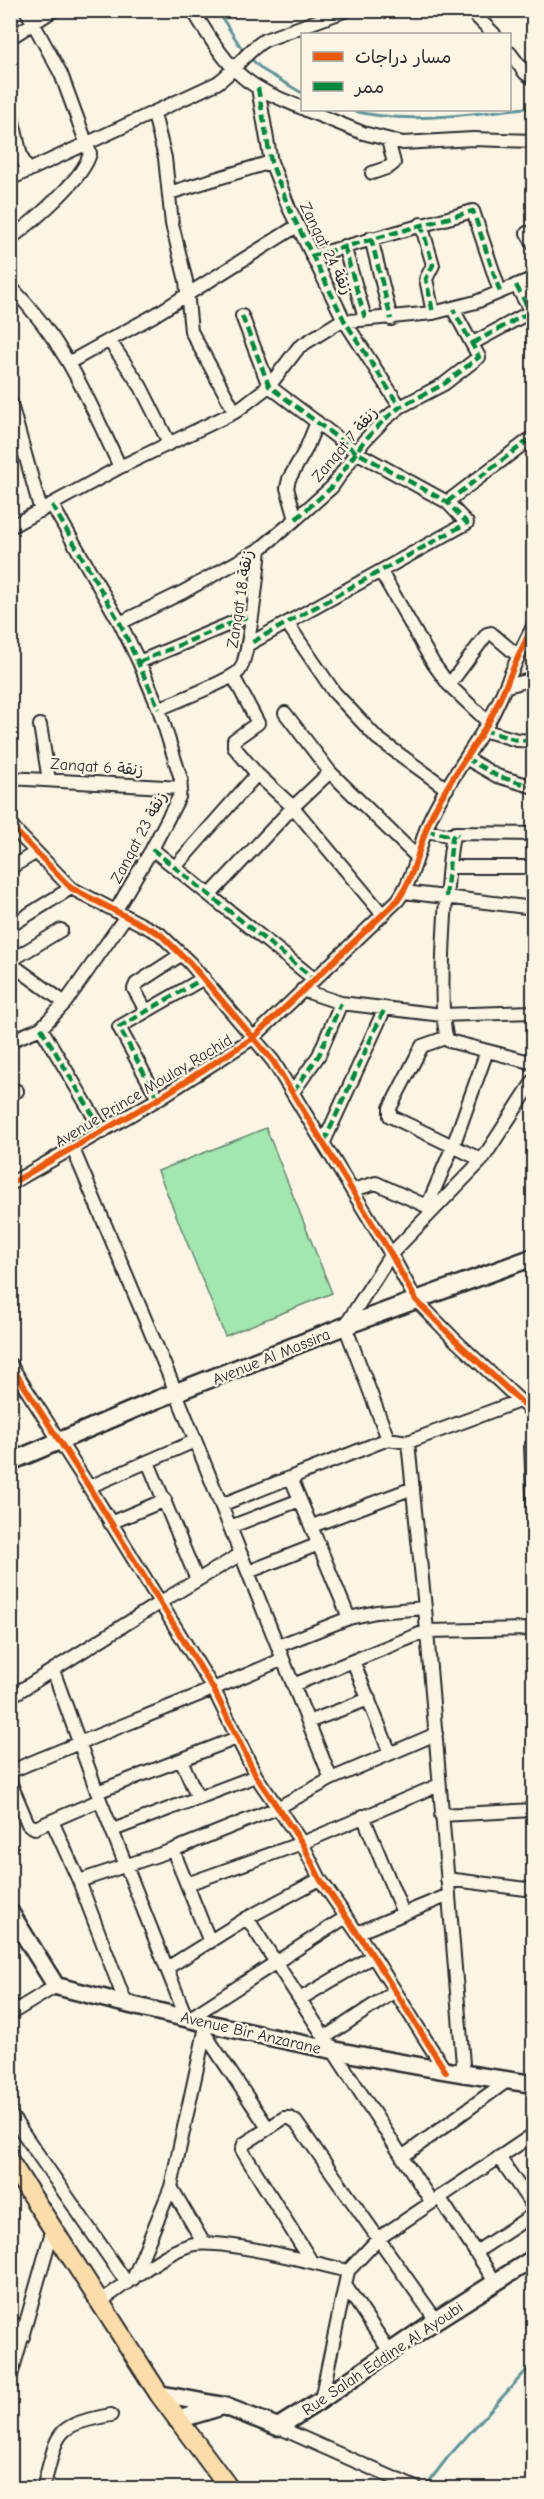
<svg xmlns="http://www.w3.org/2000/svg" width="544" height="2499" viewBox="0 0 544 2499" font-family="'Comic Neue','Playpen Sans Arabic',sans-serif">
<rect width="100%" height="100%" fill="#fcf5e5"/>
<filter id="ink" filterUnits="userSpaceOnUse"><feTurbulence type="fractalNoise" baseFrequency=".0167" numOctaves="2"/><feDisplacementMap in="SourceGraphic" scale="12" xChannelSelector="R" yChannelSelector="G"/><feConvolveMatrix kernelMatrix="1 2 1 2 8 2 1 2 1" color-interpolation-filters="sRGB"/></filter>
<g filter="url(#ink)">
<path fill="#a3e6b1" stroke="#67886e" stroke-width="1.5" d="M266,1128L332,1293L225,1336L158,1171Z"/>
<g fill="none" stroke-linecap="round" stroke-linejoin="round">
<path stroke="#64959a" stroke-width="3" d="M217,10L244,52
M248,56L263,70L302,93
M350,110C408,126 474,113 534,107
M424,2488L448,2457L534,2362"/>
<g stroke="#2b2b2b" stroke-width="16">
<path id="street" d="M193,10C205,31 225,63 244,78C261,92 282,99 302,108
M470,10L494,34
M10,38L54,10
M510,53L525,73L534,79
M258,88L271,162L289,208L344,320L400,407
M10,108L21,156L28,171
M306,110L363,133L403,143L473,139L534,141
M154,114L165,158L172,224L186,281L191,331L235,412
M372,173L389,167L394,163L388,140
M10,179L217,83C235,71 246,51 265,40L347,10
M169,193L271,162
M421,224L433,265L426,279L433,313
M527,233L534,245
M371,238L391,319
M10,239C31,223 85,178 90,153L61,74L26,10
M344,246L365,318
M312,256L473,211L500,292
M516,285L534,317
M10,286C66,343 87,397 120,467
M242,316L269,386L356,452L447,502L467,523L249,644
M109,340L141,387L169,443
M473,343L530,312
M70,362L153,316L297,226
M10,401L41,511
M447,502L534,436
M52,505L120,623L139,662L159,709L181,779L179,797L152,849L116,910
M296,519L332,487L364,441L385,419L400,407L444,384L479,357L453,309
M10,527L120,467L235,412L269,386L299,347L339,322L433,313L476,302L534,278
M381,572L433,663L449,685L488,722
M120,623L183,592L260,549
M287,623L334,692L377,738L447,789
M139,662L251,615
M233,676L258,723L234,740V747L257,774L293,807L383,915
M449,685L487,634L491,633L517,655
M507,686L534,679
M159,709C176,701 228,682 239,671C249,661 258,569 260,549L296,519L287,488L289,479L306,449L317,422
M285,713L330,772L417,857
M40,725L49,780
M483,730L517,740L534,741
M466,758L497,776L534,787
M10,778L181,788
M10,825L71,888L160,934L190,963L273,1061L391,1254L416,1300L454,1339L534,1414
M426,831L453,836
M534,834L455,833L453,836C447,861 435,1027 449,1041L534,1063
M152,849L314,979
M175,867L257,774
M449,867H534
M10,868L35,853
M404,892L534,908
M210,895L293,807L330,772
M10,926L71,888
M10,961L61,930
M10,963L65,1003
M302,990L341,1003L442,1015L534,1012
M146,1011L134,989L136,984L182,954
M41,1028L103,1132
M445,1038L422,1046L390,1108V1116L482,1160
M10,1041L41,1028L65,1003L126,916
M293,1092L319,1055L341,1003
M10,1094L17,1091
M158,1099L119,1027L204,978
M324,1142L385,1008
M73,1149L173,1385L331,1779
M10,1184L158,1099L253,1038L398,900C415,876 419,845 430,819C446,784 470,754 489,721C506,690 516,656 534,625
M353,1190L376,1183L424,1205L430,1200L453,1146L487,1051
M10,1364L89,1487L214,1690L256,1776L302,1843L320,1879L373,1956L446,2072
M388,1439L345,1326L391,1254L482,1160L534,1080
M408,1442L425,1608L464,2076
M531,1446L534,1517
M148,1462L197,1580
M291,1478L349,1618
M89,1487L195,1441
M221,1505L388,1439L408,1442L519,1401
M110,1523L165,1500
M312,1526L413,1488
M230,1527L300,1500
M248,1572L319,1544
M278,1646L349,1618L376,1612L425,1608
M353,1661L390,1753
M53,1670L100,1800L186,2017
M293,1685L427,1631L534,1629
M10,1697L159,1603L241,1554
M308,1722L369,1699
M181,1760L198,1798
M10,1774L14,1770C103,1732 194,1699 283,1659
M10,1782L28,1824L35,1828L100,1800
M97,1792L237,1738
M441,1815L534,1810
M363,1816L403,1913
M52,1821L79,1881L126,2004
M113,1830L256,1776
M173,1850L210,1942
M447,1879L534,1890
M79,1881L173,1850L277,1808L331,1779L436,1734
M187,1884L302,1843L439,1785
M247,1918L431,2201
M357,1933L449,1895
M167,1968L247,1918L320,1879
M300,1999L373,1956
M10,2014L56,1986
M190,2018L346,1917
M205,2034L268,2128
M324,2038L395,1991
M10,2114L127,2283
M402,2157L507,2081
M499,2157L534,2208
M171,2187L203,2242
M439,2197L496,2283
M476,2252L534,2214
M311,2261L242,2150L244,2144L284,2118H290L296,2122L436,2320
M133,2279L171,2187L207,2022
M345,2285L390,2352
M101,2301C125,2285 163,2253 190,2245C218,2237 316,2263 348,2271
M10,2319L23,2337
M10,2379L53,2228
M321,2400L348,2271L379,2238L534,2134
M278,2427L416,2488
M43,2488C59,2433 51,2426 111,2415"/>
</g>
<g stroke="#2b2b2b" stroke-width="21">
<path id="secondary" d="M10,1462L156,1400L345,1326L534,1257
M10,1912L56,1986C213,2027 373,2062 534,2084
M159,2394L224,2406L278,2427L321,2400L436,2320L534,2258
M177,2420L220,2407"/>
</g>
<g stroke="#2b2b2b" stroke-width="22">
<path id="primary" d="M10,2162L159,2394L229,2488"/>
</g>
<use href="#street" stroke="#fcf5e5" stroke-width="12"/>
<use href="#secondary" stroke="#fcf5e5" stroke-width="16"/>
<use href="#primary" stroke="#fbdcab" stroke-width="18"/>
<path stroke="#00873e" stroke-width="4.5" stroke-dasharray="9 4.5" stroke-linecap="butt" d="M258,88L271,162L289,208L344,320L400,407
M421,224L433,265L426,279L433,313
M371,238L391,319
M344,246L365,318
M312,256L473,211L500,292
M516,285L533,317
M242,316L269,386L356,452L447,502L467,523L249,644
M473,343L530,312
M447,502L534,436
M52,505L120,623L159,709
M296,519L332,487L364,441L385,419L400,407L444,384L479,357L453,309
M139,662L251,615
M483,730L517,740L534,741
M466,758L497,776L534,787
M426,831L453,836
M152,849L314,979
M446,897L452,838L455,833L458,835
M41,1028L103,1132
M293,1092L319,1055L341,1003
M158,1099L119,1027L204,978
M324,1142L385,1008"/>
<g stroke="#fcf5e5" stroke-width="10">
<path id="cycleway" d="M10,825L71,888L160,934L190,963L273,1061L391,1254L416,1300L454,1339L534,1414
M10,1184L158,1099L253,1038L398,900C415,876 419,845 430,819C446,784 470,754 489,721C506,690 516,656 534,625
M10,1364L89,1487L214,1690L256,1776L302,1843L320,1879L373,1956L446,2072"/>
</g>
<use href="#cycleway" stroke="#e8590c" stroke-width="6"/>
</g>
</g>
<g text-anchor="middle" stroke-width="4.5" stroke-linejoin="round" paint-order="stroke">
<g font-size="16" fill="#2b2b2b" stroke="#fcf5e5">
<text transform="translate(327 248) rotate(64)" y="6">Zanqat 24 زنقة</text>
<text transform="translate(344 444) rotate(-50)" y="6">Zanqat 7 زنقة</text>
<text transform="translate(239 599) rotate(-81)" y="6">Zanqat 18 زنقة</text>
<text transform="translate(97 766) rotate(4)" y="6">Zanqat 6 زنقة</text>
<text transform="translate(138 837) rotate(-62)" y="6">Zanqat 23 زنقة</text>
<text transform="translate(143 1090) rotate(-31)" y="6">Avenue Prince Moulay Rachid</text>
<text transform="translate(271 1356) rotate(-22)" y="6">Avenue Al Massira</text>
<text transform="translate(251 2032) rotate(13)" y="6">Avenue Bir Anzarane</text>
<text transform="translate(382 2358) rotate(-34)" y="6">Rue Salah Eddine Al Ayoubi</text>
</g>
</g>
<rect width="544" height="2499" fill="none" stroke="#fcf5e5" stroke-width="36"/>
<rect x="18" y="18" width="508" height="2463" fill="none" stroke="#2b2b2b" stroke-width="2" filter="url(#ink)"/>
<rect x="301" y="33" width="210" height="78" fill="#fcf5e5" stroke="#a8a49b" stroke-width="1.5"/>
<rect x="313" y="52" width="30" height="9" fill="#e8590c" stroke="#a8a49b" stroke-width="1.5"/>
<text x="355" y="63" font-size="18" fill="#2b2b2b">مسار دراجات</text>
<rect x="313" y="82" width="30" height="9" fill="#00873e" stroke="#a8a49b" stroke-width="1.5"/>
<text x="355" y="93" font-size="18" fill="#2b2b2b">ممر</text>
</svg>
